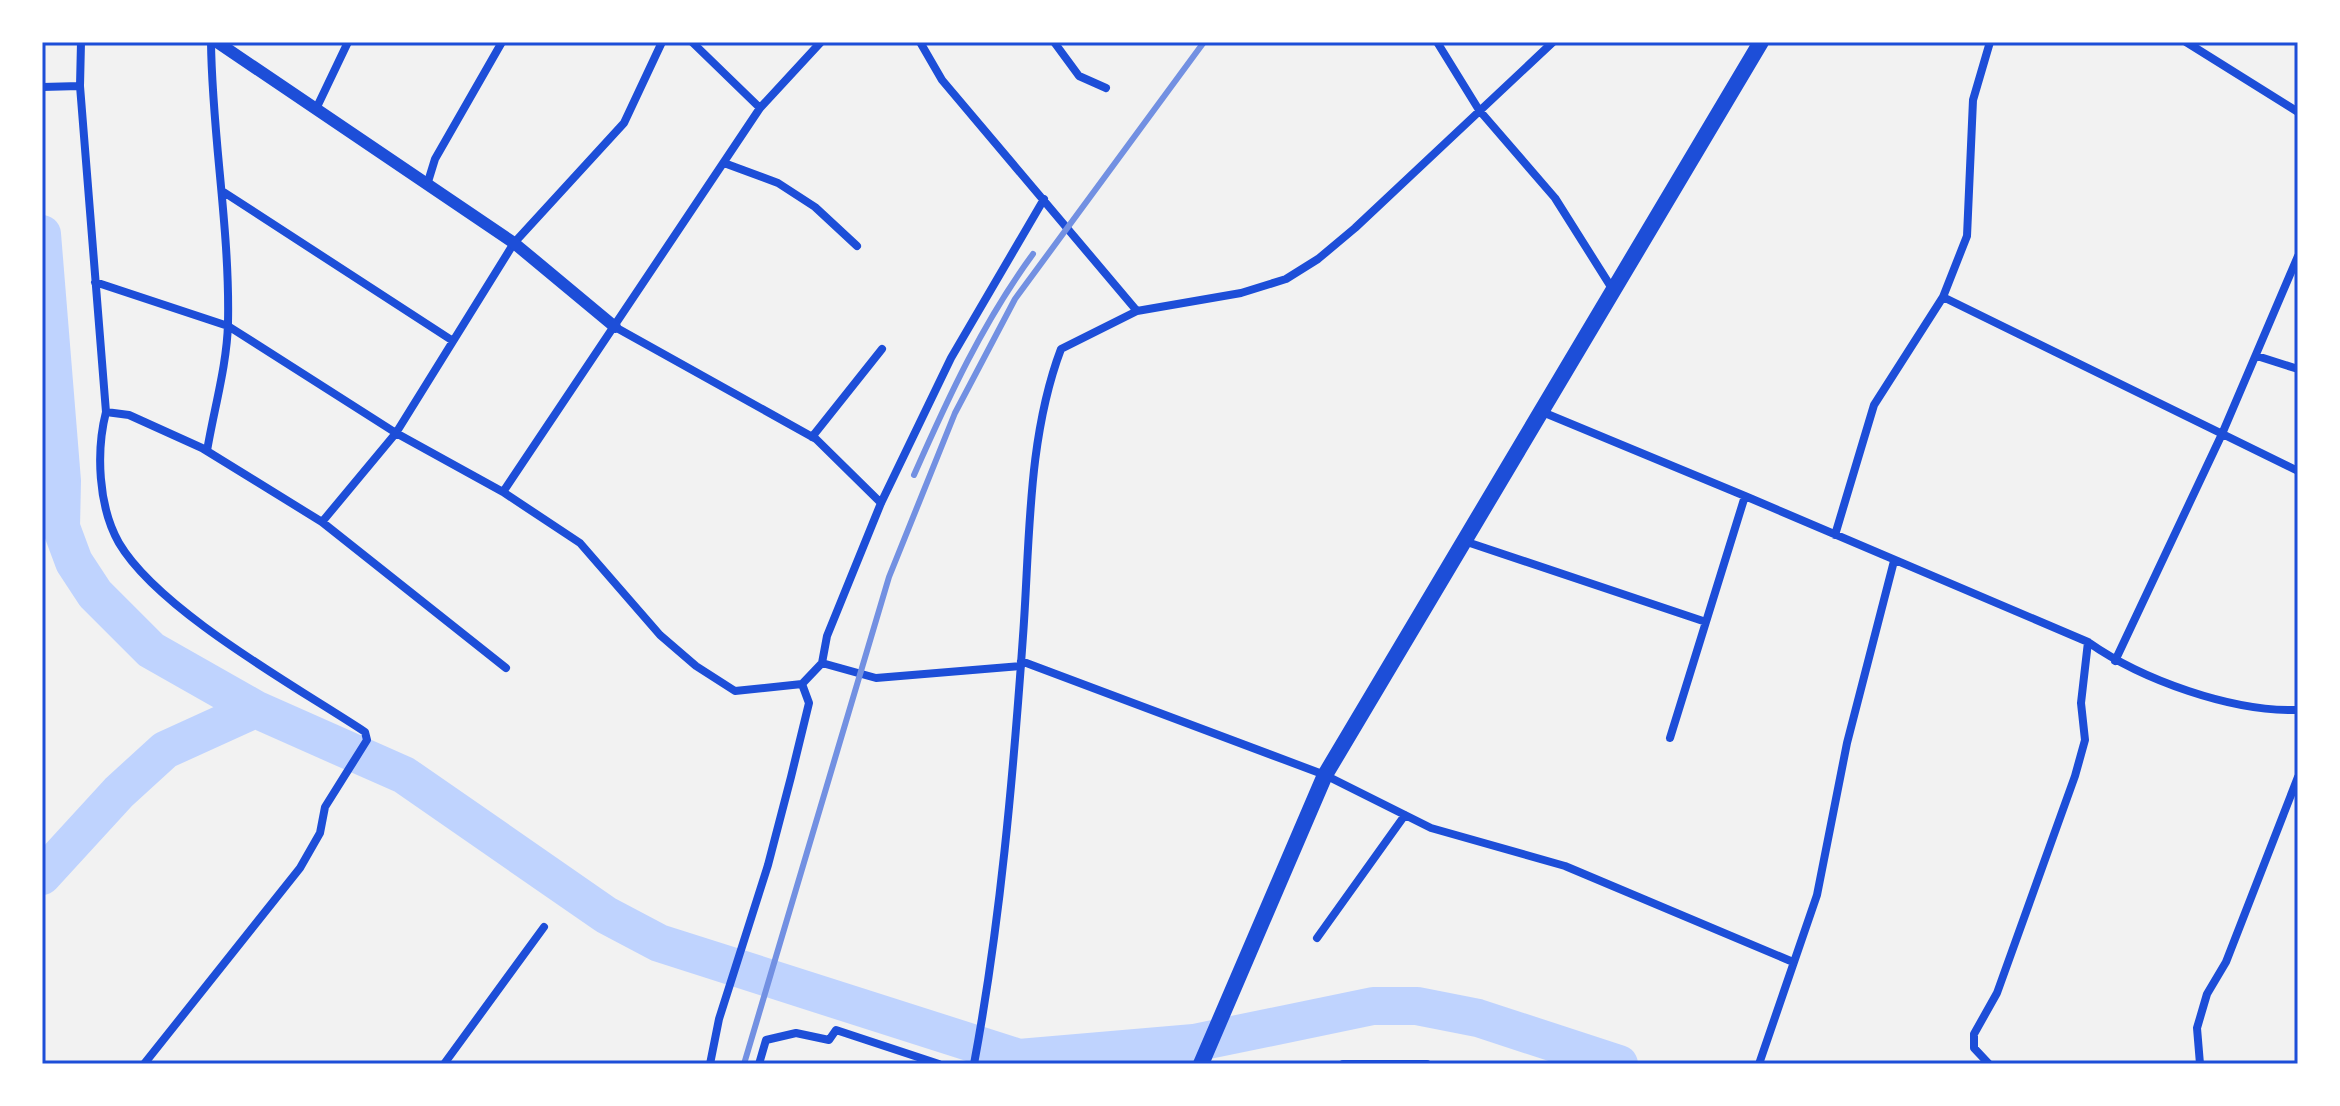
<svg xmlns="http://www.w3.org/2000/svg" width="2340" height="1106" viewBox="0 0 2340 1106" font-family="Arial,sans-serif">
<rect width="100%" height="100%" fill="#f2f2f2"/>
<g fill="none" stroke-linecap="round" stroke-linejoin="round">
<path stroke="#bfd3fe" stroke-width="38" d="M42,234L62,481L61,527L74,562L95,594L151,650L255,709L404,775L606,915L659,943L1019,1058L1194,1043L1373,1006H1417L1478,1018L1619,1064
M42,876L119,792L165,750L255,709"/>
<path stroke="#1d4ed8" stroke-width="8" d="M81,42L80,86L106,412C96,451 98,506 119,543C159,611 297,687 365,732L367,740L325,807L320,833L300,868L144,1064
M692,42L760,108
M920,42L942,80L1137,311
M1054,42L1079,76L1106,88
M1437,42L1479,110L1555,198L1613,290
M2186,42L2298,112
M42,87L80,86
M316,109L348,42
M724,163L778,183L815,207L857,246
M427,185L435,159L502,42
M222,191L453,341
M95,282L228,326L396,433L503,492L580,543L660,635L696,666L735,691L802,684L822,663L827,636L881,503L951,358L1044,199
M1943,297L2298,471
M615,327L816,439L881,503
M2257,356L2298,369
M1540,411L1745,496
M106,412L129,415L202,448L322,522L506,668
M812,437L882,349
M207,451C214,409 227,365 228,323C230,229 212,136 211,42
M503,492L760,108L821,42
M322,522L396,433L514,243L624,123L662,42
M1835,535L1874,405L1943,297L1967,236L1973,100L1990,42
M1464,541L1706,622
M1021,661L1325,775L1431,828L1565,866L1793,962
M2115,661L2222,434L2298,256
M822,663L876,678L1021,666
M1670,738L1745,496L2088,642C2142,680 2232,712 2298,710
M1317,938L1405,815
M444,1064L544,927
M710,1064L719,1019L768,865L791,777L809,703L802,684
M759,1064L766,1040L796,1033L829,1040L836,1030L939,1064
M974,1064C1000,925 1013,778 1023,636C1030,542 1027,439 1061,349L1137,311L1241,293L1286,279L1318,259L1355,228L1553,42
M1343,1064H1427
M1759,1064L1817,895L1847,743L1894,561
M1989,1064L1974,1048V1034L1997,993L2075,776L2085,740L2081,703L2088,642
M2200,1064L2197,1028L2207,994L2226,962L2298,777"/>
<path stroke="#1d4ed8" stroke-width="12" d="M217,42L514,243L615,327"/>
<path stroke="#1d4ed8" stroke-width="16" d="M1201,1064L1325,775L1761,42"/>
<path stroke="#7290e2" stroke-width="6" d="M914,475C948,398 983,322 1033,254
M744,1064L889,577L955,413L1015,299L1204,42"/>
</g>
<rect width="2340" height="1106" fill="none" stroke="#ffffff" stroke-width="88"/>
<rect x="44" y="44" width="2252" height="1018" fill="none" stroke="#1d4ed8" stroke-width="3"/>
</svg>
